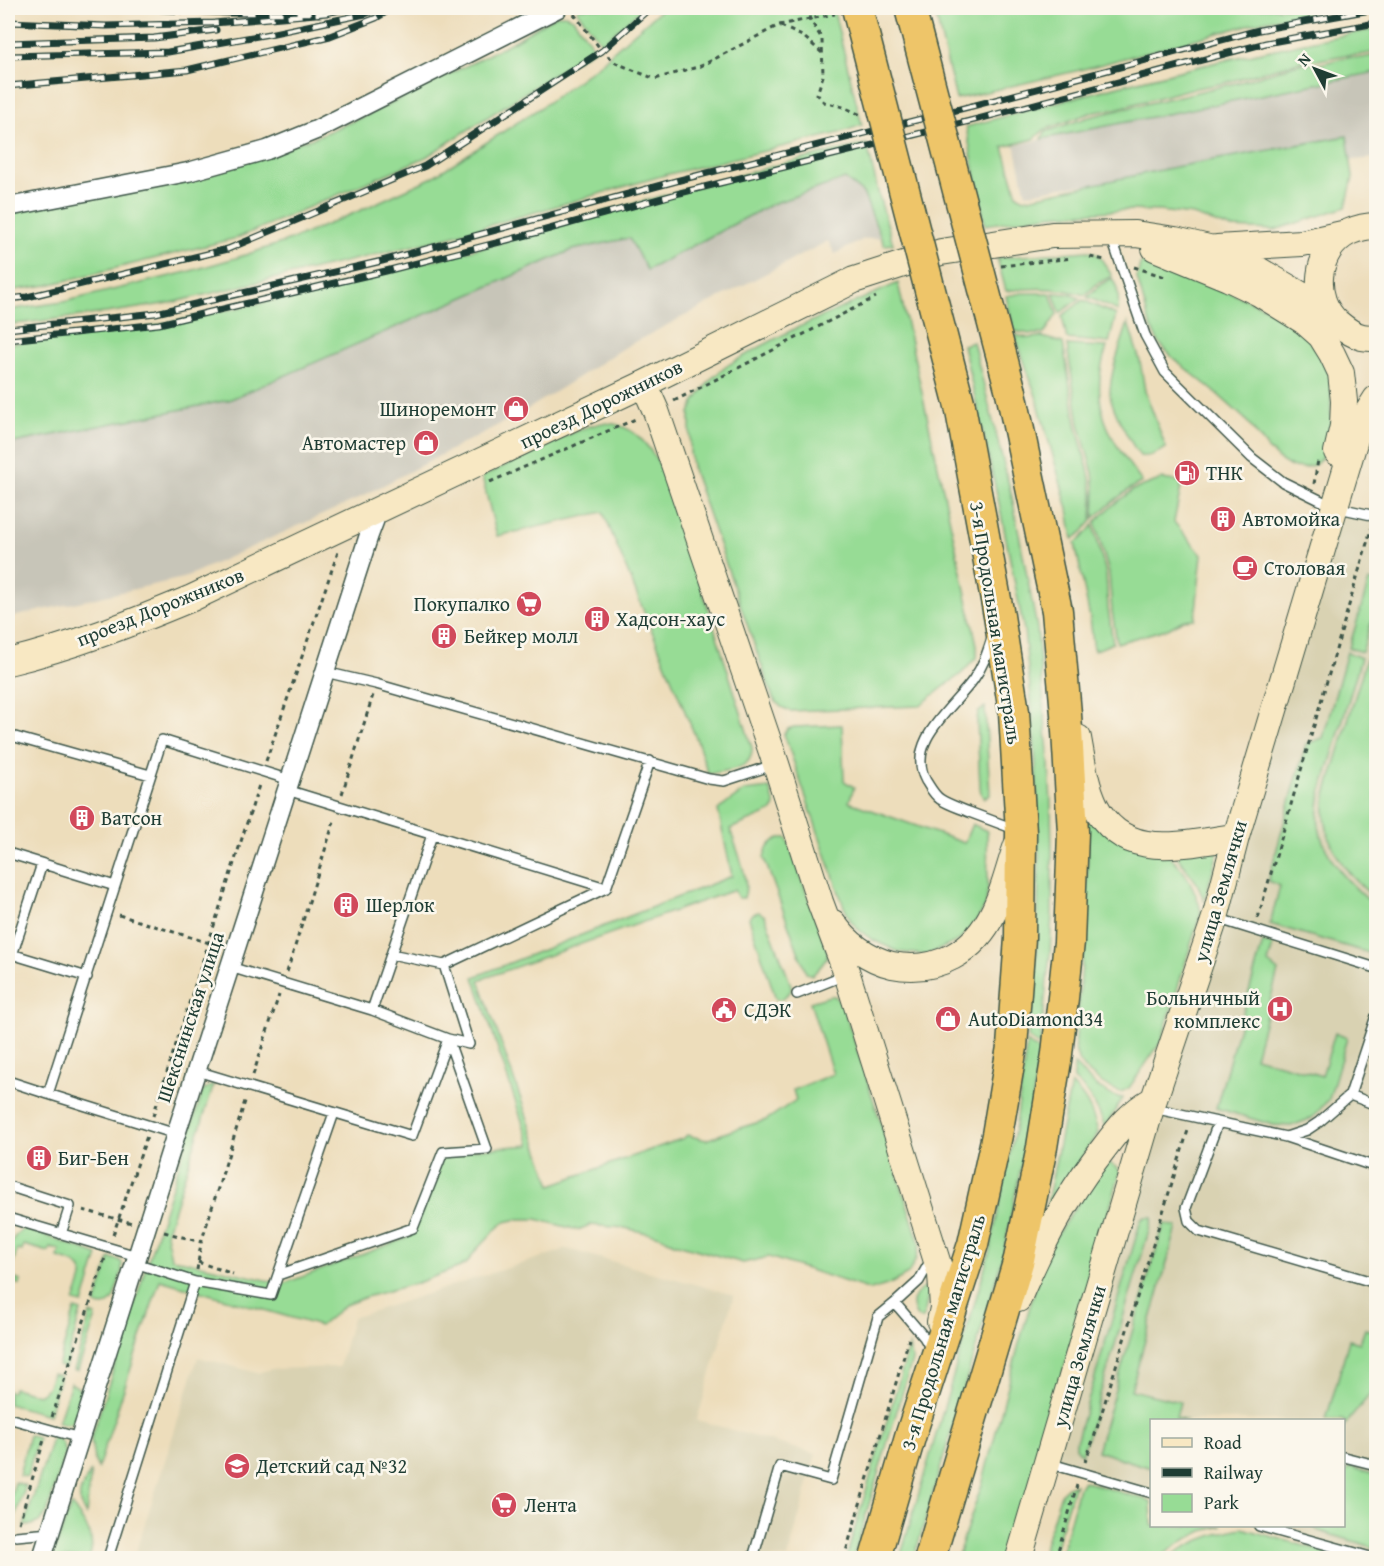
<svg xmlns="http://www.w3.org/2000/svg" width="1384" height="1566" viewBox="0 0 1384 1566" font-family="'Gentium Book Plus',serif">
<rect width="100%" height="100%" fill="#fbf7ec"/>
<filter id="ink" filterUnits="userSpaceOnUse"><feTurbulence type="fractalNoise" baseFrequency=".0167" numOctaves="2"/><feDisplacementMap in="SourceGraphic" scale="12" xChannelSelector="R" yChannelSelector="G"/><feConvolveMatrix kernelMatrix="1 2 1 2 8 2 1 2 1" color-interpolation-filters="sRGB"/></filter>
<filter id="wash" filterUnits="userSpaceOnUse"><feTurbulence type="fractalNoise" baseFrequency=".008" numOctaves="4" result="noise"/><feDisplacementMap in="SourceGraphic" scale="24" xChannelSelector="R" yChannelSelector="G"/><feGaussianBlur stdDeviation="1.35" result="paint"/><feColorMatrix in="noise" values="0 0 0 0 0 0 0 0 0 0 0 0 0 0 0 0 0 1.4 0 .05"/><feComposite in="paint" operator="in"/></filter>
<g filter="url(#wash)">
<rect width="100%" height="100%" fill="#edddbb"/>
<path fill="#d9d2b2" d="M1376,487V1558L1259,1526H1344V1420H1152L1151,1493L1048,1463L1334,507L1367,519Z
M567,1249L734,1295L697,1420L816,1454L788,1558H134L198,1357L257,1373L271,1369L339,1367L352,1318Z"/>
<path fill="#c7c5b8" d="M1376,72V158L1062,187L1026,194L1015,145Z
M845,179L863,193L880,238L864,239L835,254L828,241L627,346L525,411L353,501L183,578L8,618V444L9,443L229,400L572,250L629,238L647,269L772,204Z"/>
<path fill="#97dc95" stroke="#5b8c64" stroke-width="1.5" d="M578,8H643L602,43L577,11Z
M663,8H833L862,125L839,133L665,175L438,240L170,303L106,313L8,325V310L63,302L187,272L239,257L291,240L359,211L431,178L540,108L604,61L611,53Z
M934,8H1339L1263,21L1080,70L956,99Z
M556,15H565L573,18L595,49L571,63L426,157L237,238L48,285L8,291V212L311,139L367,115L478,60L516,40Z
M1376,29V52L1360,55H1344L1319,60L1302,61L1224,83L1186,90L1119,108L1090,113L1044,130L1034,139L1003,147L1017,195L1024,199L1180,166L1347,136L1353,177L1346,207L1275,230L1230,228L1193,215L1159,211L1127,210L1051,215L985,225L966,127C1101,89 1238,54 1376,29Z
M1376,55V72L1042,139L1045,132L1089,117L1240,82L1295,65L1304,63L1320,64L1347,57L1362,58Z
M867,144L879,196L893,244L884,245L863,193L845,179L772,204L647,270L629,238L572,250L229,400L8,444V344L143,328L307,293L521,237L606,211L777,165Z
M1088,251L1099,255L1112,276L1098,283L1085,295C1059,287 1033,287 1006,291L997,258Z
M1147,261L1168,266L1285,316L1302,330L1331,368V438L1324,455L1316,464L1305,468L1291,467L1278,459L1268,449L1245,419L1215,392L1174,359L1160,344L1151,328L1137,278L1140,264Z
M1112,278C1119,289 1119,299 1118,311L1087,297L1100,285Z
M898,283L977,645V657L962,673L919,706L790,711L781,707L773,698L692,467L690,452V413L695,401L711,379L728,365L760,347L792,330Z
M1022,293H1050L1057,314L1044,334H1030L1014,331L1006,296Z
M1053,293L1068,294L1080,298L1060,313Z
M1083,300L1116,315L1109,343L1067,339L1062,316Z
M1128,323L1140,361L1145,391L1166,448C1157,453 1151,457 1140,456C1131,443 1110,407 1110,392C1111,369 1121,345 1128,323Z
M1015,335L1028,338L1042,337L1063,343L1076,424L1089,473L1093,494L1092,521L1080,534L1073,539L1068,509L1036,396Z
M973,342L1012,497L1037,628L1049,764L1051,806L1052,855V911L1050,953L1040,1046L1028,1038L1037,951L1039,856L1036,767L1031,697L1024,630L999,503L963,345Z
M1067,345L1107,347C1087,403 1109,438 1142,482C1124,491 1109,505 1094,518L1095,491L1093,473L1079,424Z
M602,423C633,423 647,443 662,468L709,611L752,748C753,771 726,770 708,774L698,743L603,512L497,536L482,477L570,434L590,426Z
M1162,479L1182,482L1174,522L1202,555L1195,619L1183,620L1170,628L1117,643L1112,611L1109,573L1095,522L1113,505L1133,490Z
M1093,525L1106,573L1108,608L1113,643L1094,651L1090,618L1075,543L1081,539Z
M1369,581L1376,583V613L1370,626L1362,652L1349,648Z
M1347,652L1361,658L1321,793C1319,805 1317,815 1319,827C1324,860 1352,886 1376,907V955L1270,924L1280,886L1268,881L1306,744L1323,738Z
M1366,660L1376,665V899C1343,872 1319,839 1326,795Z
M985,707L990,795L984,798L981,794L980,787L977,720L978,713Z
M842,725L844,781L854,787L849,802L964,843L972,824L987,831L988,886L986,903L978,919L960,940L927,955L899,952L873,940L860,931L851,921L844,907L784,734L788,729L794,727Z
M770,788L775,806L771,812L730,829C736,848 751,880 744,898H738L734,890L479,980L551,1185L684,1138L687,1135L706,1140L730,1131L766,1120L796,1100L793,1090L833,1074L810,1002L830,996H835L843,1006L920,1244L916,1259L908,1274L890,1284L871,1290L769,1257L743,1263L674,1243L660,1236L625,1228L590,1225L578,1230L536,1219H518L505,1222L496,1229L476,1250L467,1263L460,1267L417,1283L366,1297L345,1305L320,1326L160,1280L98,1468L94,1459L91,1439L203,1090L214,1084L166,1234L171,1258L283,1284L409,1237L443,1152L530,1145L474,977L732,876L718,810L744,791Z
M1085,812L1169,855C1186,871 1196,889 1201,912L1161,1042L1129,1088L1121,1092C1107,1088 1084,1072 1078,1058C1076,1055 1076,1052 1075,1048L1084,942L1088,848Z
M780,838H787L828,953C826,962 819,969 812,975L806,973L764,858C766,848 770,842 780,838Z
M1221,842L1204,901L1197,883L1175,854Z
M759,912L765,916L791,985V991L782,999H776L749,918L752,914Z
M1263,942L1273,945L1268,963L1278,971L1255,1057L1322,1076L1335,1033L1347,1038L1329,1099L1312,1118L1291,1126L1273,1125L1216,1108Z
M1027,1042L1039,1051L1029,1127L1003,1255L914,1558H900L990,1250L1016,1124Z
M1074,1064C1086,1077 1105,1097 1123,1098L1105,1127C1098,1108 1089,1092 1074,1079Z
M1071,1084C1086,1097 1094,1114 1098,1133L1045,1214Z
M1109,1163L1118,1168L1120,1173L1010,1558H957L983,1481L1020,1340L1046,1251L1104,1164Z
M1145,1217H1153L1082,1455L1076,1448V1442L1141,1220Z
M1164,1224L1177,1227L1131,1390L1180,1402L1176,1417L1187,1420H1152L1151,1468L1097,1451Z
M23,1229L30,1230L98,1255L83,1304L74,1302C83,1274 92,1267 58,1258L60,1250L50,1248L49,1252L24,1245L22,1251L17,1250L9,1277L21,1281L20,1285L8,1280C7,1263 6,1239 23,1229Z
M110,1258L119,1260L122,1263V1272L113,1300L105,1306L95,1305Z
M923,1288H930L923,1319L917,1317C910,1305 913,1295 923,1288Z
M75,1309L81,1311L65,1368L58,1366Z
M90,1314L96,1316L78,1370H74Z
M1365,1329L1376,1332V1387L1344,1426V1420H1326L1349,1340L1360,1343Z
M910,1344L912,1360L853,1558H846Z
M52,1373L60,1375L49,1415L8,1404V1391L12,1392L14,1388L38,1395C48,1391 49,1383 52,1373Z
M71,1383C73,1385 77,1386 79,1389C85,1397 78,1422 68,1424C64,1424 61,1423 58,1422Z
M29,1435L38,1438L27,1477L19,1475Z
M53,1436L62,1442L65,1453L47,1513L39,1522L32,1525L24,1526Z
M1350,1467L1376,1475V1548L1319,1531L1313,1527V1526H1344V1473Z
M91,1471L86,1515C74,1498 81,1488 91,1471Z
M1083,1481L1151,1501L1152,1526H1223L1203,1531L1183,1541L1159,1558H1060L1079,1487Z
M15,1482L26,1486L15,1517L8,1515V1506Z
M1075,1484L1065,1514L1053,1558H1041L1061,1493L1066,1488Z
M71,1505C83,1521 98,1538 89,1558H52Z
M1242,1528L1347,1558H1168C1191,1541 1215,1533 1242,1528Z"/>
</g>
<g filter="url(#ink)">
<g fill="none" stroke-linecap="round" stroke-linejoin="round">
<g stroke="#3e5548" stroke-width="12">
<path id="service" d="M1111,236L1145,335L1165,372L1252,458L1283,482L1334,507L1376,516
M992,638C987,654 983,666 973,680C953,708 905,742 926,781C930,787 934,795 940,799C949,805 960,808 969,812C985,818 1001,824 1017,830
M325,672L376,684L709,779L724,781L773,765
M8,735L150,775
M287,790L606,888L650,761
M8,853L115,886
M1216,918L1376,968
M8,953L87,977
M391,954L444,965
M12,955L42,864
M230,967L372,1010L432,835
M797,994L845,975
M448,1039L469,1044L444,965L606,888
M197,1071L412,1136L448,1039L372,1010
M8,1081L48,1094L162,740L290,780
M48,1094L176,1134
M1350,1095L1376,1105
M1153,1108L1286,1137L1307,1130L1319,1122L1350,1095L1376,1016
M1218,1123L1186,1208L1189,1221L1199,1231L1376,1283
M1286,1137L1376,1167
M8,1186L70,1206L61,1234
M8,1218L137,1256
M135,1263L195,1282L271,1295L334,1113
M278,1275L413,1228L443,1152L487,1149L448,1039
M895,1303L924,1337L932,1351
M8,1418L80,1438
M1344,1457L1376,1465
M1048,1463L1152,1493
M1259,1526L1374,1558
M16,1536L50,1533
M108,1558L195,1282
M753,1558L780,1466L831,1480L878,1317L895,1303L919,1281L932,1258"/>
</g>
<g stroke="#3e5548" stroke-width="21">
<path id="minor" d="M8,207L188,172L267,150L316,130L558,8
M42,1558L176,1134L369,535L378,511"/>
</g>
<g stroke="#3e5548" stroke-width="28">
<path id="secondary" d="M1376,226C1367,226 1358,228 1349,232C1315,249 1310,299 1338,323C1345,329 1353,335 1362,337C1367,338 1372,338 1376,338
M1155,248L1228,278L1259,293L1304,321L1321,336L1332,354L1341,373L1344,401L1343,426L1337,452
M1217,248L1302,243L1347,233
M644,384L656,411L776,764L820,902L847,974L941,1274L943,1308L940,1322
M8,662C71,647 132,623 192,598L644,384L854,280L941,252L1052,235L1135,234L1175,240L1213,249L1255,268L1303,296L1325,307
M1078,738C1082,760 1085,784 1095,805C1124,863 1184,843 1236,837
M833,923C846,943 868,959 892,965C936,974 975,952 994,911C1004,891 1009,867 1017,845
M1018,1299C1023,1286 1029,1274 1035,1261C1055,1218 1075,1185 1104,1148C1119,1128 1131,1112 1153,1100
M1019,1558L1151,1108L1215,918L1236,837L1359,426L1376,399"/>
</g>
<g stroke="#3e5548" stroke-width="33">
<path id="trunk" d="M875,1558L911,1434L973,1244L997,1135L1012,1047L1020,938L1021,832L1014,712L999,616L960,406
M930,1558L1019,1259L1042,1147L1057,1054L1069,942L1073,832L1066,714L1057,611L1011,392"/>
</g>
<path stroke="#3e5548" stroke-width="3" stroke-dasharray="4.5 4.5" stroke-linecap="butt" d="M806,8L810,19L822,39L823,76L817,94L824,102L843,107L861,115
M574,14L602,51L616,63L655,79L701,66L779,25L835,14
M781,26L804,37L822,53
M1090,257L1105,260
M1001,266L1072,258
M1134,267L1165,277
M674,401L876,297
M490,482L638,418
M1314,484L1318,460
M266,761L338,552
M342,794L373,695
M119,915L219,946
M1258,918L1372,526
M287,972L335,818
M253,1075L279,995
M153,1116L260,782
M83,1210L132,1223
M164,1232L201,1242
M113,1235L147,1136
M198,1262L233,1274
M197,1270L201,1243L246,1098
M52,1417L105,1258
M1085,1462L1094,1438L1189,1127
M19,1523L44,1440
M8,1558L12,1546
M844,1558L909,1339
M1056,1558L1077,1485"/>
<use href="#service" stroke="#fff" stroke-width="9"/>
<use href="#minor" stroke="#fff" stroke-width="18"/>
<use href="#secondary" stroke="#f8e8c3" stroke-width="26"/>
<use href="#trunk" stroke="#eec569" stroke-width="30"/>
<g stroke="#1f3d34" stroke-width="7">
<path id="rail" d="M319,14L352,8
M8,22L106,26L214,23L327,13H229L129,8
M8,43L154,38L216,30
M8,56L168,52L269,34L365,14L375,10
M8,86L187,70L330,36L376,18L393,8
M8,299L27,297L228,249L425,166L602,51L650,8
M8,329L156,313L382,261L676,181L976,105L1259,30L1376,9
M8,340L159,324L386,271L535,233L680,193L982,118L1266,43L1376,23"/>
</g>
<use href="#rail" stroke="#fbf7ec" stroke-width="4.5" stroke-dasharray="14" stroke-linecap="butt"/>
<g stroke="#3e5548" stroke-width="33" stroke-linecap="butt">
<path id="trunk-bridge" d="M857,8L960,406
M910,8L1011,392"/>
</g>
<use href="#trunk-bridge" stroke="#eec569" stroke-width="30"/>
</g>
</g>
<defs>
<g id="shop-disc" transform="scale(1.35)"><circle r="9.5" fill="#d1495b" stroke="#fbf7ec"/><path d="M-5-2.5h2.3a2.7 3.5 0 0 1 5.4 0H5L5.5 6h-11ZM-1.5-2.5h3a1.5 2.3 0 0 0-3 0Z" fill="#fff"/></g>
<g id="fuel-disc" transform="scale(1.35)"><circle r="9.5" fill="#d1495b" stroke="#fbf7ec"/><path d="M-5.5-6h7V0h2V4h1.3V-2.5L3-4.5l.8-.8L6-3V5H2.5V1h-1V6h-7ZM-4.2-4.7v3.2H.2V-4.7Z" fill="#fff"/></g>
<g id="building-disc" transform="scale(1.35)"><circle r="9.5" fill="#d1495b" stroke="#fbf7ec"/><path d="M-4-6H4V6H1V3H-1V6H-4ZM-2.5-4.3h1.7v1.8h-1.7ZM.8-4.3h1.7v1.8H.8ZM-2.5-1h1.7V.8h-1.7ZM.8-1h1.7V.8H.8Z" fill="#fff"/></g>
<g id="cafe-disc" transform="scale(1.35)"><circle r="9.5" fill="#d1495b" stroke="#fbf7ec"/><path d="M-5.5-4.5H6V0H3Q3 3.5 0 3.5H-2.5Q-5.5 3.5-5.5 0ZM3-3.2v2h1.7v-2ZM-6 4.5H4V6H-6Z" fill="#fff"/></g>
<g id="supermarket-disc" transform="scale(1.35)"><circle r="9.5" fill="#d1495b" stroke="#fbf7ec"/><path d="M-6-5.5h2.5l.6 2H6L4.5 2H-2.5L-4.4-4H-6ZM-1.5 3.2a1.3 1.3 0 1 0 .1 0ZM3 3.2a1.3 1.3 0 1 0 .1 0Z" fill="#fff"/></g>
<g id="hospital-disc" transform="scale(1.35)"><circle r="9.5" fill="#d1495b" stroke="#fbf7ec"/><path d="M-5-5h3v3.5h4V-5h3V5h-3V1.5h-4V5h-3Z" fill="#fff"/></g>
<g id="civic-disc" transform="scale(1.35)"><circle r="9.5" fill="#d1495b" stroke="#fbf7ec"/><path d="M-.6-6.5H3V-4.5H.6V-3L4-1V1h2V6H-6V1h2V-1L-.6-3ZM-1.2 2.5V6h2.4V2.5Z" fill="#fff"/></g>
<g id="school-disc" transform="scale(1.35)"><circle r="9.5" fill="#d1495b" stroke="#fbf7ec"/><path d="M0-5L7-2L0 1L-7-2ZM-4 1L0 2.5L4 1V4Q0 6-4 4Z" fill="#fff"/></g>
</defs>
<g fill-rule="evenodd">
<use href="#shop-disc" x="516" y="409"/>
<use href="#shop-disc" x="426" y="443"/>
<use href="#fuel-disc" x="1187" y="473"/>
<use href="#building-disc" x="1223" y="519"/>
<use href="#cafe-disc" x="1245" y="568"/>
<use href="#supermarket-disc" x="529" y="604"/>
<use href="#building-disc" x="597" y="619"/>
<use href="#building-disc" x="444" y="636"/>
<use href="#building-disc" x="82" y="818"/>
<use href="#building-disc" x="346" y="905"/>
<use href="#hospital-disc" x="1280" y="1009"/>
<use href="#civic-disc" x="724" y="1010"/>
<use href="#shop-disc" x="948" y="1019"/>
<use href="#building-disc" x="39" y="1158"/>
<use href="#school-disc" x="237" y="1466"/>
<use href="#supermarket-disc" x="504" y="1505"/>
</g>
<g text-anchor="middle" stroke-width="5" stroke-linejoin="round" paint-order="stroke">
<g font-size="20" fill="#1f3d34" stroke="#fbf7ec">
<text transform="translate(601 404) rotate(-26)" y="7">проезд Дорожников</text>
<text transform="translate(160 607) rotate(-22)" y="7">проезд Дорожников</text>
<text transform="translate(996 623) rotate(81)" y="7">3-я Продольная магистраль</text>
<text transform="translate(1220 891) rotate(-74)" y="7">улица Землячки</text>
<text transform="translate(190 1017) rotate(-72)" y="7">Шекснинская улица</text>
<text transform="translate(943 1332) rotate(-73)" y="7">3-я Продольная магистраль</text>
<text transform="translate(1079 1356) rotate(-74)" y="7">улица Землячки</text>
</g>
<g font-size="20" fill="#1f3d34" stroke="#fbf7ec" text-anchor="start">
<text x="496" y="416" text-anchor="end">Шиноремонт</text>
<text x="406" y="450" text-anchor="end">Автомастер</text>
<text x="1206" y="480">ТНК</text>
<text x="1242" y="526">Автомойка</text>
<text x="1264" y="575">Столовая</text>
<text x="510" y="611" text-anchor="end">Покупалко</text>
<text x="616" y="626">Хадсон-хаус</text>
<text x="464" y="643">Бейкер молл</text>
<text x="101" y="825">Ватсон</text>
<text x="366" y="912">Шерлок</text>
<text x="1260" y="1005" text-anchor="end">Больничный<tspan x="1260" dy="23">комплекс</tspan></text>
<text x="744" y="1017">СДЭК</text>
<text x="968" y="1026">AutoDiamond34</text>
<text x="58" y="1165">Биг-Бен</text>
<text x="256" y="1473">Детский сад №32</text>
<text x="524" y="1512">Лента</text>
</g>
</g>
<rect width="1384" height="1566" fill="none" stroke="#fbf7ec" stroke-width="30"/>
<rect x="1150" y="1419" width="195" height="108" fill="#fbf7ec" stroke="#a3ada2" stroke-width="1.5"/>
<rect x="1162" y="1438" width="30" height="9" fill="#f8e8c3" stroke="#a3ada2" stroke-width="1.5"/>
<text x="1204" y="1449" font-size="18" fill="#1f3d34">Road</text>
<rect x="1162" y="1468" width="30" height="9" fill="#1f3d34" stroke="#a3ada2" stroke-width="1.5"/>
<text x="1204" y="1479" font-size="18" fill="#1f3d34">Railway</text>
<rect x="1162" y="1494" width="30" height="18" fill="#97dc95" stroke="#a3ada2" stroke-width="1.5"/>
<text x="1204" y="1509" font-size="18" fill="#1f3d34">Park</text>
<g transform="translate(1315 69) rotate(311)" stroke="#fbf7ec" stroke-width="4.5" paint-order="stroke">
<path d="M0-4.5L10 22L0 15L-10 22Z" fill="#1f3d34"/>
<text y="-9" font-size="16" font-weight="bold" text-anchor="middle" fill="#1f3d34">N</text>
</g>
</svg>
